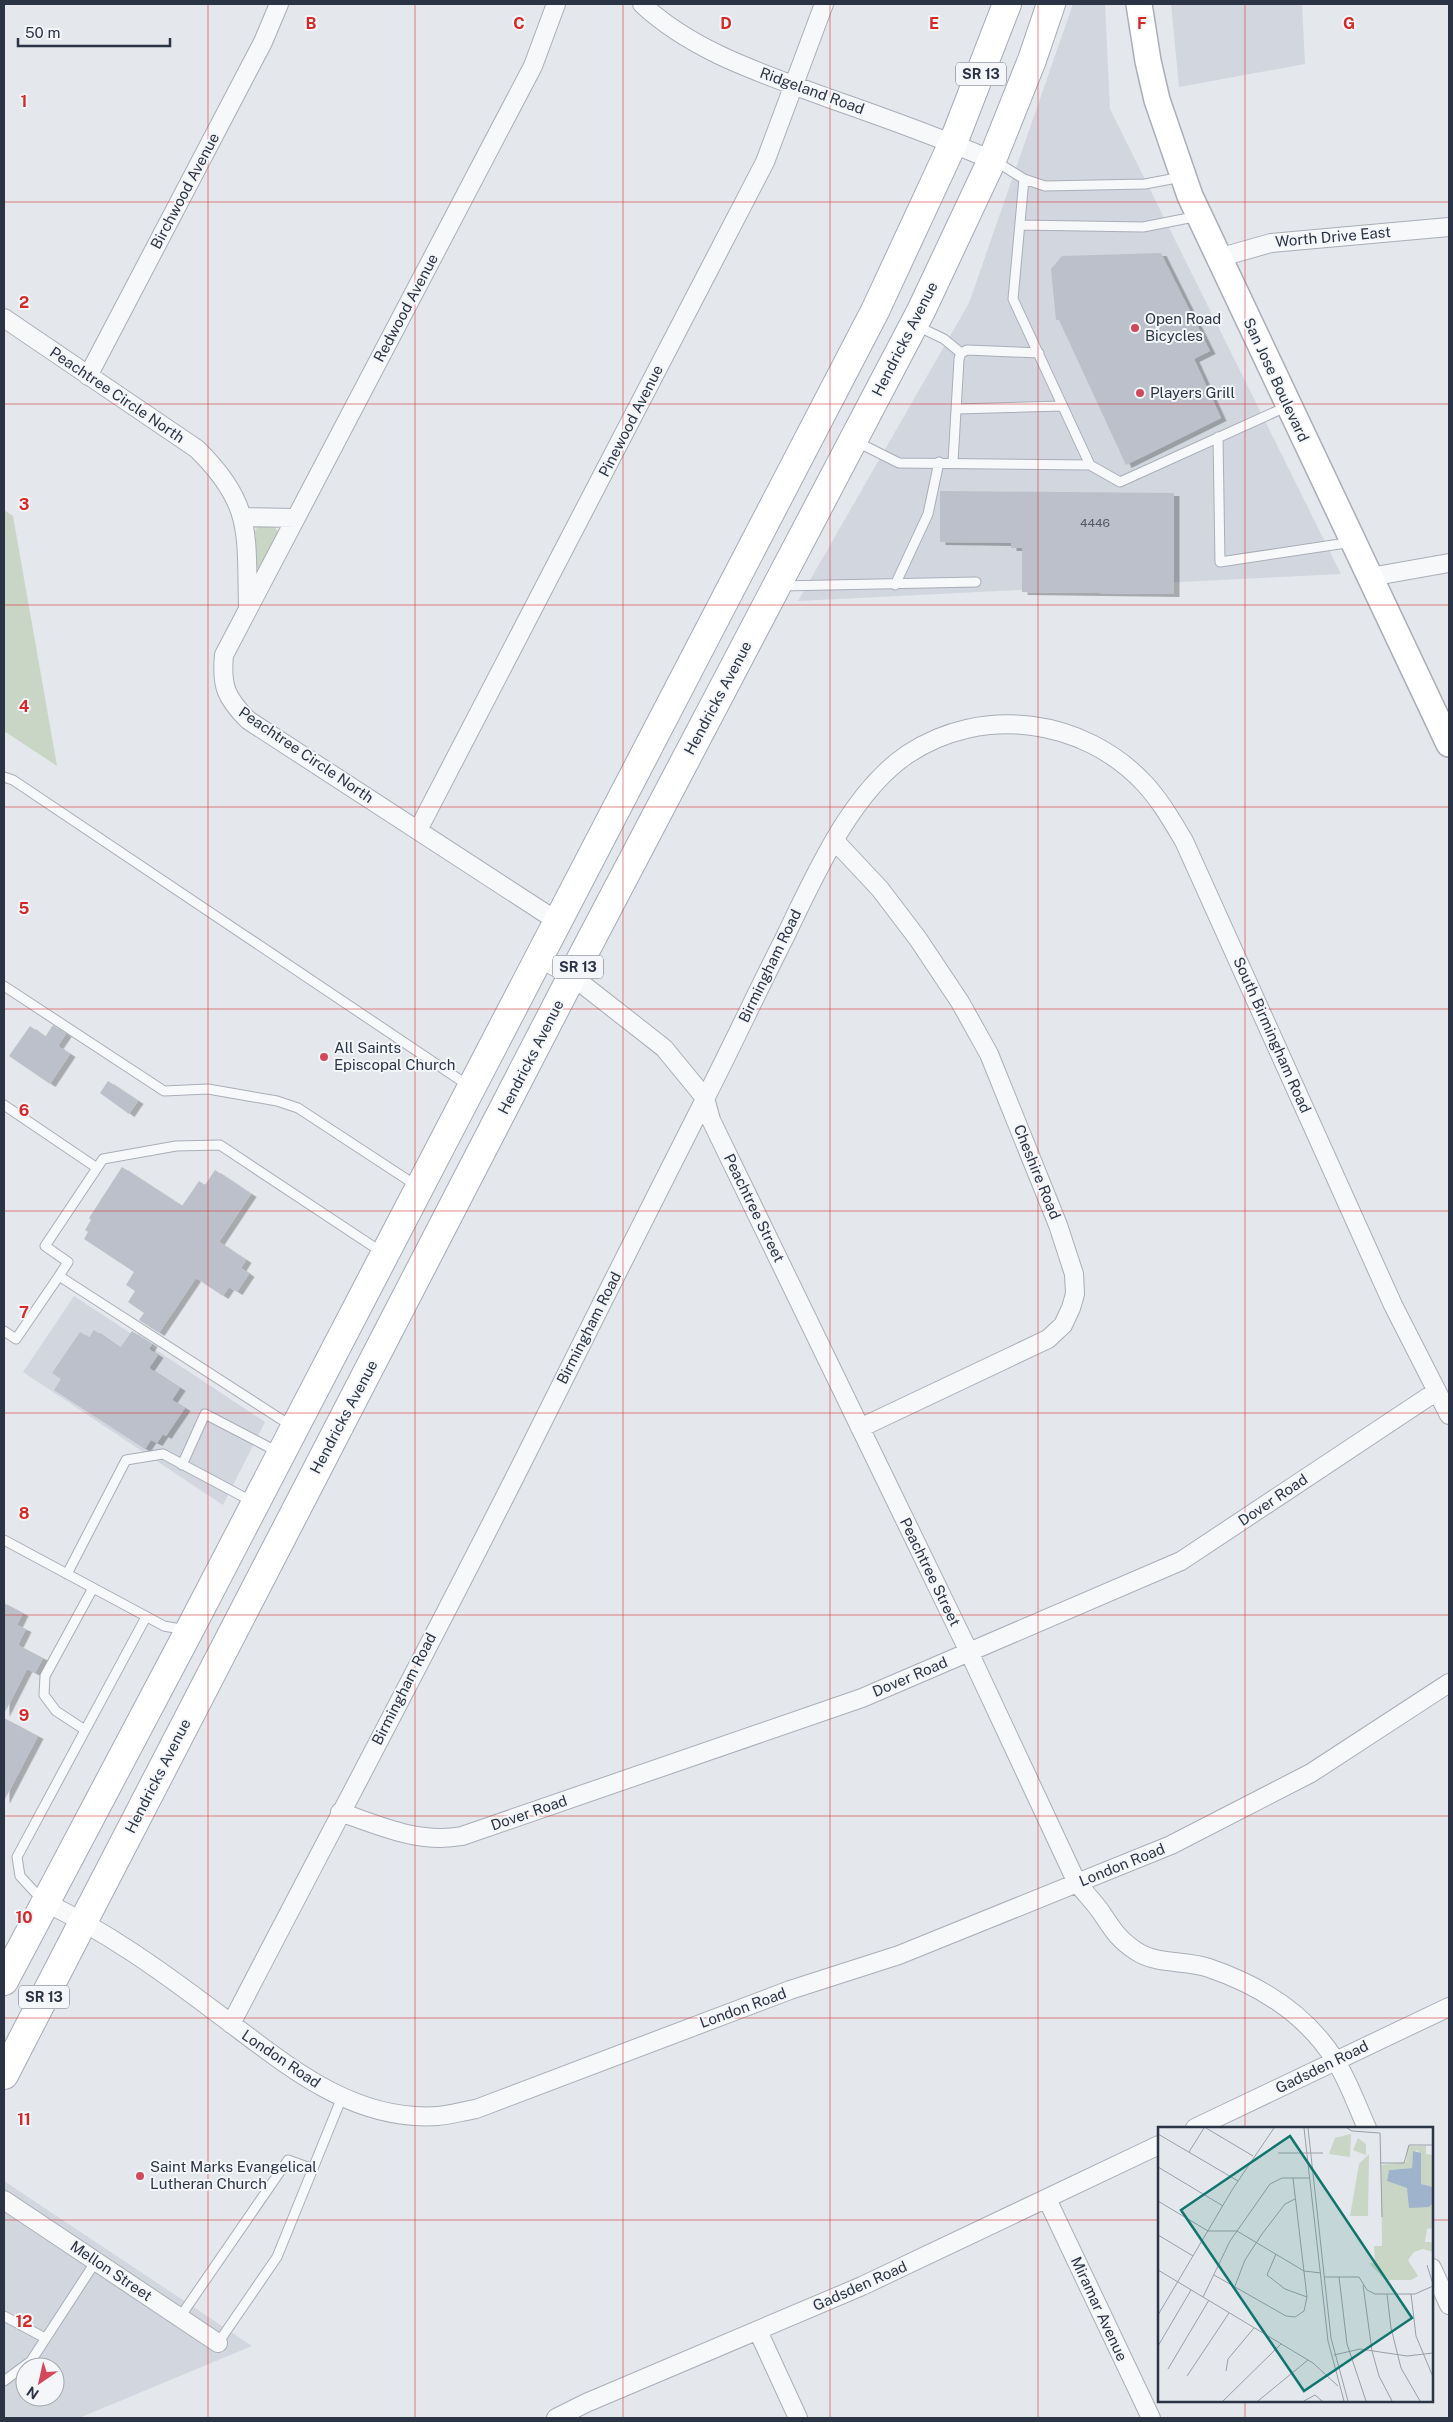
<svg xmlns="http://www.w3.org/2000/svg" width="1453" height="2422" viewBox="0 0 1453 2422" font-family="'Public Sans',sans-serif">
<defs>
<filter id="shadow"><feDropShadow dx="5.5" dy="3" stdDeviation="0" flood-color="#0004"/></filter>
</defs>
<rect width="100%" height="100%" fill="#e4e7ec"/>
<path fill="#d2d6de" fill-rule="evenodd" d="M1073,4H1105L1110,109L1341,574L798,601L969,303Z
M1171,4H1302L1305,64L1179,87Z
M74,1296L265,1422L223,1505L23,1372Z
M4,2181L252,2346L79,2418H4ZM25,2367H55V2397H25Z"/>
<path fill="#c9d6c5" d="M4,510L13,516L57,766L4,731Z
M271,524L277,530L279,538L261,569L257,568L255,531L259,525Z"/>
<path fill="#bbc0ca" filter="url(#shadow)" d="M1161,253L1210,351L1194,359L1221,418L1126,465L1059,320H1056L1051,269L1062,256Z
M940,491L1174,493V594L1022,592V548H1011V543L940,542Z
M53,1025L66,1034L58,1046L70,1054L50,1084L9,1056L30,1026L45,1037Z
M108,1081L138,1101L129,1114L100,1093Z
M122,1167L182,1206L199,1181L205,1185L215,1170L251,1194L219,1242L246,1260L241,1268L249,1274L237,1292L229,1287L223,1296L196,1278L159,1333L139,1320L144,1313L128,1302L135,1291L126,1285L134,1272L84,1239L88,1232L85,1230L91,1220L89,1218Z
M94,1330L120,1348L132,1331L152,1344L149,1349L158,1355L149,1368L180,1388L172,1400L185,1408L166,1436L163,1434L157,1443L151,1440L145,1449L54,1390L61,1379L52,1373L80,1332L89,1338Z
M4,1603L23,1613L17,1625L26,1629L18,1645L43,1658L35,1673L27,1669L4,1714Z
M4,1718L38,1736L4,1801Z"/>
<g fill="none" stroke-linecap="round" stroke-linejoin="round">
<g stroke="#a9aeb7" stroke-width="11">
<path id="lane" d="M995,161L1024,179L1013,299L1090,465
M1024,179L1045,186L1145,184L1182,177
M1020,225L1143,227L1199,216
M917,326L944,339L961,353
M957,409L1063,406
M1218,437L1220,562L1353,542
M855,441L899,463L1090,465L1120,482L1288,406
M953,462L959,359L961,353L967,350L1039,353
M895,585L928,514L939,462
M780,586L976,582
M4,777L13,780L469,1086
M4,986L164,1091L208,1089L277,1101L298,1108L417,1186
M4,1105L97,1168L45,1246L68,1262L59,1276L293,1427
M97,1168L103,1159L176,1146L220,1145L383,1253
M4,1331L16,1339L59,1276
M182,1465L205,1414L278,1452
M4,1540L164,1626L186,1630
M67,1574L126,1460L163,1454L253,1502
M85,1730L56,1711L44,1695L45,1676L93,1588
M44,1902L20,1876L17,1857L146,1617
M4,2316L45,2338
M180,2317L288,2160L313,2169
M218,2343L277,2257L342,2097
M4,2381L31,2361L96,2261"/>
</g>
<g stroke="#a9aeb7" stroke-width="20">
<path id="street" d="M556,4L533,66L224,655C221,686 226,698 248,720L557,921
M642,4C693,52 764,74 828,98C883,117 938,137 992,160
M1218,258L1271,243L1449,227
M4,318L197,449C253,504 246,533 248,606
M88,376L263,42L279,4
M243,517L296,518
M1370,577L1449,563
M418,830L765,162L824,4
M835,841L880,889L918,939L960,1002L989,1054L1058,1225L1074,1274L1075,1294L1071,1308L1063,1325L1048,1339L860,1428
M539,958L572,976L664,1048L705,1098L711,1120L969,1652L1077,1883C1085,1893 1094,1902 1101,1912C1113,1930 1118,1939 1136,1951C1157,1965 1185,1960 1209,1968C1259,1985 1306,2014 1335,2060C1348,2080 1357,2106 1367,2128
M340,1812C380,1826 419,1844 462,1836L862,1698L1181,1561L1437,1391
M44,1902C104,1930 160,1970 213,2010C281,2060 348,2122 438,2116C451,2115 463,2111 476,2109L790,1990L899,1955L1171,1845L1311,1773L1449,1683
M231,2024C332,1829 436,1635 534,1439C591,1325 648,1210 706,1097C733,1044 758,990 785,937C814,877 851,792 908,754C982,705 1083,718 1144,783C1160,800 1172,821 1184,841L1393,1305L1449,1415
M1195,2128L1449,2007
M1047,2199L1151,2418
M4,2200L218,2343
M1432,2268L1449,2305
M758,2331L798,2418
M556,2418L586,2403L862,2286L1159,2145"/>
</g>
<g stroke="#a9aeb7" stroke-width="28">
<path id="secondary" d="M1139,4L1148,61L1157,100L1190,196L1449,744"/>
</g>
<g stroke="#a3abb8" stroke-width="30">
<path id="primary" d="M4,1981L189,1631L875,311L953,143L1007,4
M4,2075L572,976L921,311L992,160L1032,60L1051,4"/>
</g>
<use href="#lane" stroke="#f7f8fa" stroke-width="9"/>
<use href="#street" stroke="#f7f8fa" stroke-width="18"/>
<use href="#secondary" stroke="#fff" stroke-width="25"/>
<use href="#primary" stroke="#fff" stroke-width="28"/>
</g>
<path fill="none" stroke="#d62828" stroke-width="1" stroke-opacity="0.55" d="M208,4V2418M415,4V2418M623,4V2418M830,4V2418M1038,4V2418M1245,4V2128M4,202H1449M4,404H1449M4,605H1449M4,807H1449M4,1009H1449M4,1211H1449M4,1413H1449M4,1615H1449M4,1816H1449M4,2018H1449M4,2220H1159M1432,2220H1449M1245,2401V2418"/>
<g fill="#d1495b" stroke="#f4f6f9" stroke-width="2">
<circle cx="1135" cy="328" r="5"/>
<circle cx="1140" cy="393" r="5"/>
<circle cx="324" cy="1057" r="5"/>
<circle cx="140" cy="2176" r="5"/>
</g>
<g text-anchor="middle" stroke-width="4" stroke-linejoin="round" paint-order="stroke">
<g font-size="12" fill="#4f5766">
<text x="1095" y="527">4446</text>
</g>
<g fill="#f4f6f9" stroke="#676e7b" stroke-width="1">
<rect x="956" y="62.5" width="50" height="23" rx="4"/>
<rect x="553" y="955.5" width="50" height="23" rx="4"/>
<rect x="19" y="1985.5" width="50" height="23" rx="4"/>
</g>
<g font-size="14" font-weight="bold" fill="#2b3445">
<text x="981" y="79">SR 13</text>
<text x="578" y="972">SR 13</text>
<text x="44" y="2002">SR 13</text>
</g>
<g font-size="15" fill="#2b3445" stroke="#f4f6f9">
<text transform="translate(812 91) rotate(20)" y="5">Ridgeland Road</text>
<text transform="translate(185 191) rotate(-62)" y="5">Birchwood Avenue</text>
<text transform="translate(1333 237) rotate(-5)" y="5">Worth Drive East</text>
<text transform="translate(406 308) rotate(-62)" y="5">Redwood Avenue</text>
<text transform="translate(905 339) rotate(-63)" y="5">Hendricks Avenue</text>
<text transform="translate(1276 380) rotate(65)" y="5">San Jose Boulevard</text>
<text transform="translate(117 395) rotate(34)" y="5">Peachtree Circle North</text>
<text transform="translate(631 421) rotate(-63)" y="5">Pinewood Avenue</text>
<text transform="translate(718 698) rotate(-62)" y="5">Hendricks Avenue</text>
<text transform="translate(306 755) rotate(34)" y="5">Peachtree Circle North</text>
<text transform="translate(770 966) rotate(-64)" y="5">Birmingham Road</text>
<text transform="translate(1272 1035) rotate(66)" y="5">South Birmingham Road</text>
<text transform="translate(531 1057) rotate(-63)" y="5">Hendricks Avenue</text>
<text transform="translate(1037 1172) rotate(68)" y="5">Cheshire Road</text>
<text transform="translate(754 1208) rotate(64)" y="5">Peachtree Street</text>
<text transform="translate(589 1328) rotate(-63)" y="5">Birmingham Road</text>
<text transform="translate(344 1417) rotate(-62)" y="5">Hendricks Avenue</text>
<text transform="translate(1273 1500) rotate(-34)" y="5">Dover Road</text>
<text transform="translate(930 1572) rotate(64)" y="5">Peachtree Street</text>
<text transform="translate(910 1677) rotate(-23)" y="5">Dover Road</text>
<text transform="translate(404 1689) rotate(-63)" y="5">Birmingham Road</text>
<text transform="translate(158 1776) rotate(-63)" y="5">Hendricks Avenue</text>
<text transform="translate(529 1813) rotate(-19)" y="5">Dover Road</text>
<text transform="translate(1122 1865) rotate(-22)" y="5">London Road</text>
<text transform="translate(743 2008) rotate(-20)" y="5">London Road</text>
<text transform="translate(281 2059) rotate(34)" y="5">London Road</text>
<text transform="translate(1322 2067) rotate(-26)" y="5">Gadsden Road</text>
<text transform="translate(111 2271) rotate(34)" y="5">Mellon Street</text>
<text transform="translate(860 2286) rotate(-24)" y="5">Gadsden Road</text>
<text transform="translate(1099 2309) rotate(65)" y="5">Miramar Avenue</text>
</g>
<g font-size="15" fill="#2b3445" stroke="#f4f6f9" text-anchor="start">
<text x="1145" y="324">Open Road<tspan x="1145" dy="17">Bicycles</tspan></text>
<text x="1150" y="398">Players Grill</text>
<text x="334" y="1053">All Saints<tspan x="334" dy="17">Episcopal Church</tspan></text>
<text x="150" y="2172">Saint Marks Evangelical<tspan x="150" dy="17">Lutheran Church</tspan></text>
</g>
</g>
<g transform="translate(1158 2127)">
<rect width="275" height="275" fill="#e4e7ec"/>
<path d="M193,7L192,30L171,27L177,11ZM200,11L208,17V28L195,23ZM250,19H268V27L275,28V60L263,57L260,23L255,25L254,41L231,43L229,54L248,60L263,80L275,76V101L269,102L267,115H275V125L265,122L256,125L250,133L260,149L253,153H227L211,136H217L216,119H224L223,38L248,35ZM211,27L210,89H192L201,37Z" fill="#c9d6c5"/>
<path d="M255,24L263,26V57L275,60V76L271,80L251,81L249,61L229,54L231,43L254,41Z" fill="#9fb4cc"/>
<path fill="none" stroke="#9a9fa9" stroke-width="1" d="M48,1L95,29M146,1L170,214L186,274M150,1L173,211L190,274M189,1L194,4L222,6L224,90M0,7L80,54M31,25L46,1M120,26H165M222,36H246L251,18H275M0,40L65,79M0,74L50,104H79L146,144L163,146M0,108L35,129M118,127L109,148L127,162L149,170M269,138L275,157M0,143L155,236L180,259M56,148L128,189L137,190L146,184L149,170L135,51M166,150H201L209,163L217,167H257L275,159M181,150L189,217L208,274M205,158L214,224L221,249L234,274M77,159L87,133L104,107L127,77L137,72M229,167L233,201L243,241L262,274M253,167L258,209L275,250M45,170L72,114L112,57L124,51H151M0,188L74,63L116,1M0,219L33,163M176,228L202,222L249,229L275,226M10,242L51,173M68,244L70,232L96,201M29,249L71,186M65,274L123,217M100,274L150,233M146,274L157,268L164,274"/>
<path fill="#0f766e" fill-opacity="0.15" stroke="#0f766e" stroke-width="2.5" d="M132,9L254,191L146,264L23,83Z"/>
<rect width="275" height="275" fill="none" stroke="#2b3445" stroke-width="2.5"/>
</g>
<g font-size="16" text-anchor="middle" font-weight="bold" fill="#d62828" stroke="#f4f6f9" stroke-width="4" stroke-linejoin="round" paint-order="stroke">
<text x="311" y="29">B</text>
<text x="519" y="29">C</text>
<text x="726" y="29">D</text>
<text x="934" y="29">E</text>
<text x="1142" y="29">F</text>
<text x="1349" y="29">G</text>
<text x="24" y="107">1</text>
<text x="24" y="308">2</text>
<text x="24" y="510">3</text>
<text x="24" y="712">4</text>
<text x="24" y="914">5</text>
<text x="24" y="1116">6</text>
<text x="24" y="1318">7</text>
<text x="24" y="1519">8</text>
<text x="24" y="1721">9</text>
<text x="24" y="1923">10</text>
<text x="24" y="2125">11</text>
<text x="24" y="2327">12</text>
</g>
<rect width="1453" height="2422" fill="none" stroke="#2b3445" stroke-width="10"/>
<g transform="translate(40 2382) rotate(214)"><circle r="24" fill="#f4f6f9" stroke="#a4a8b1"/>
<path d="M0-4L9 19L0 12L-9 19Z" fill="#d1495b"/>
<text y="-8" font-size="14" font-weight="bold" text-anchor="middle" fill="#2b3445">N</text>
</g>
<path d="M18 38v8h152v-8" fill="none" stroke="#2b3445" stroke-width="2.5"/>
<text x="25" y="38" font-size="15" fill="#2b3445" stroke="#f4f6f9" stroke-width="4" paint-order="stroke">50 m</text>
</svg>
